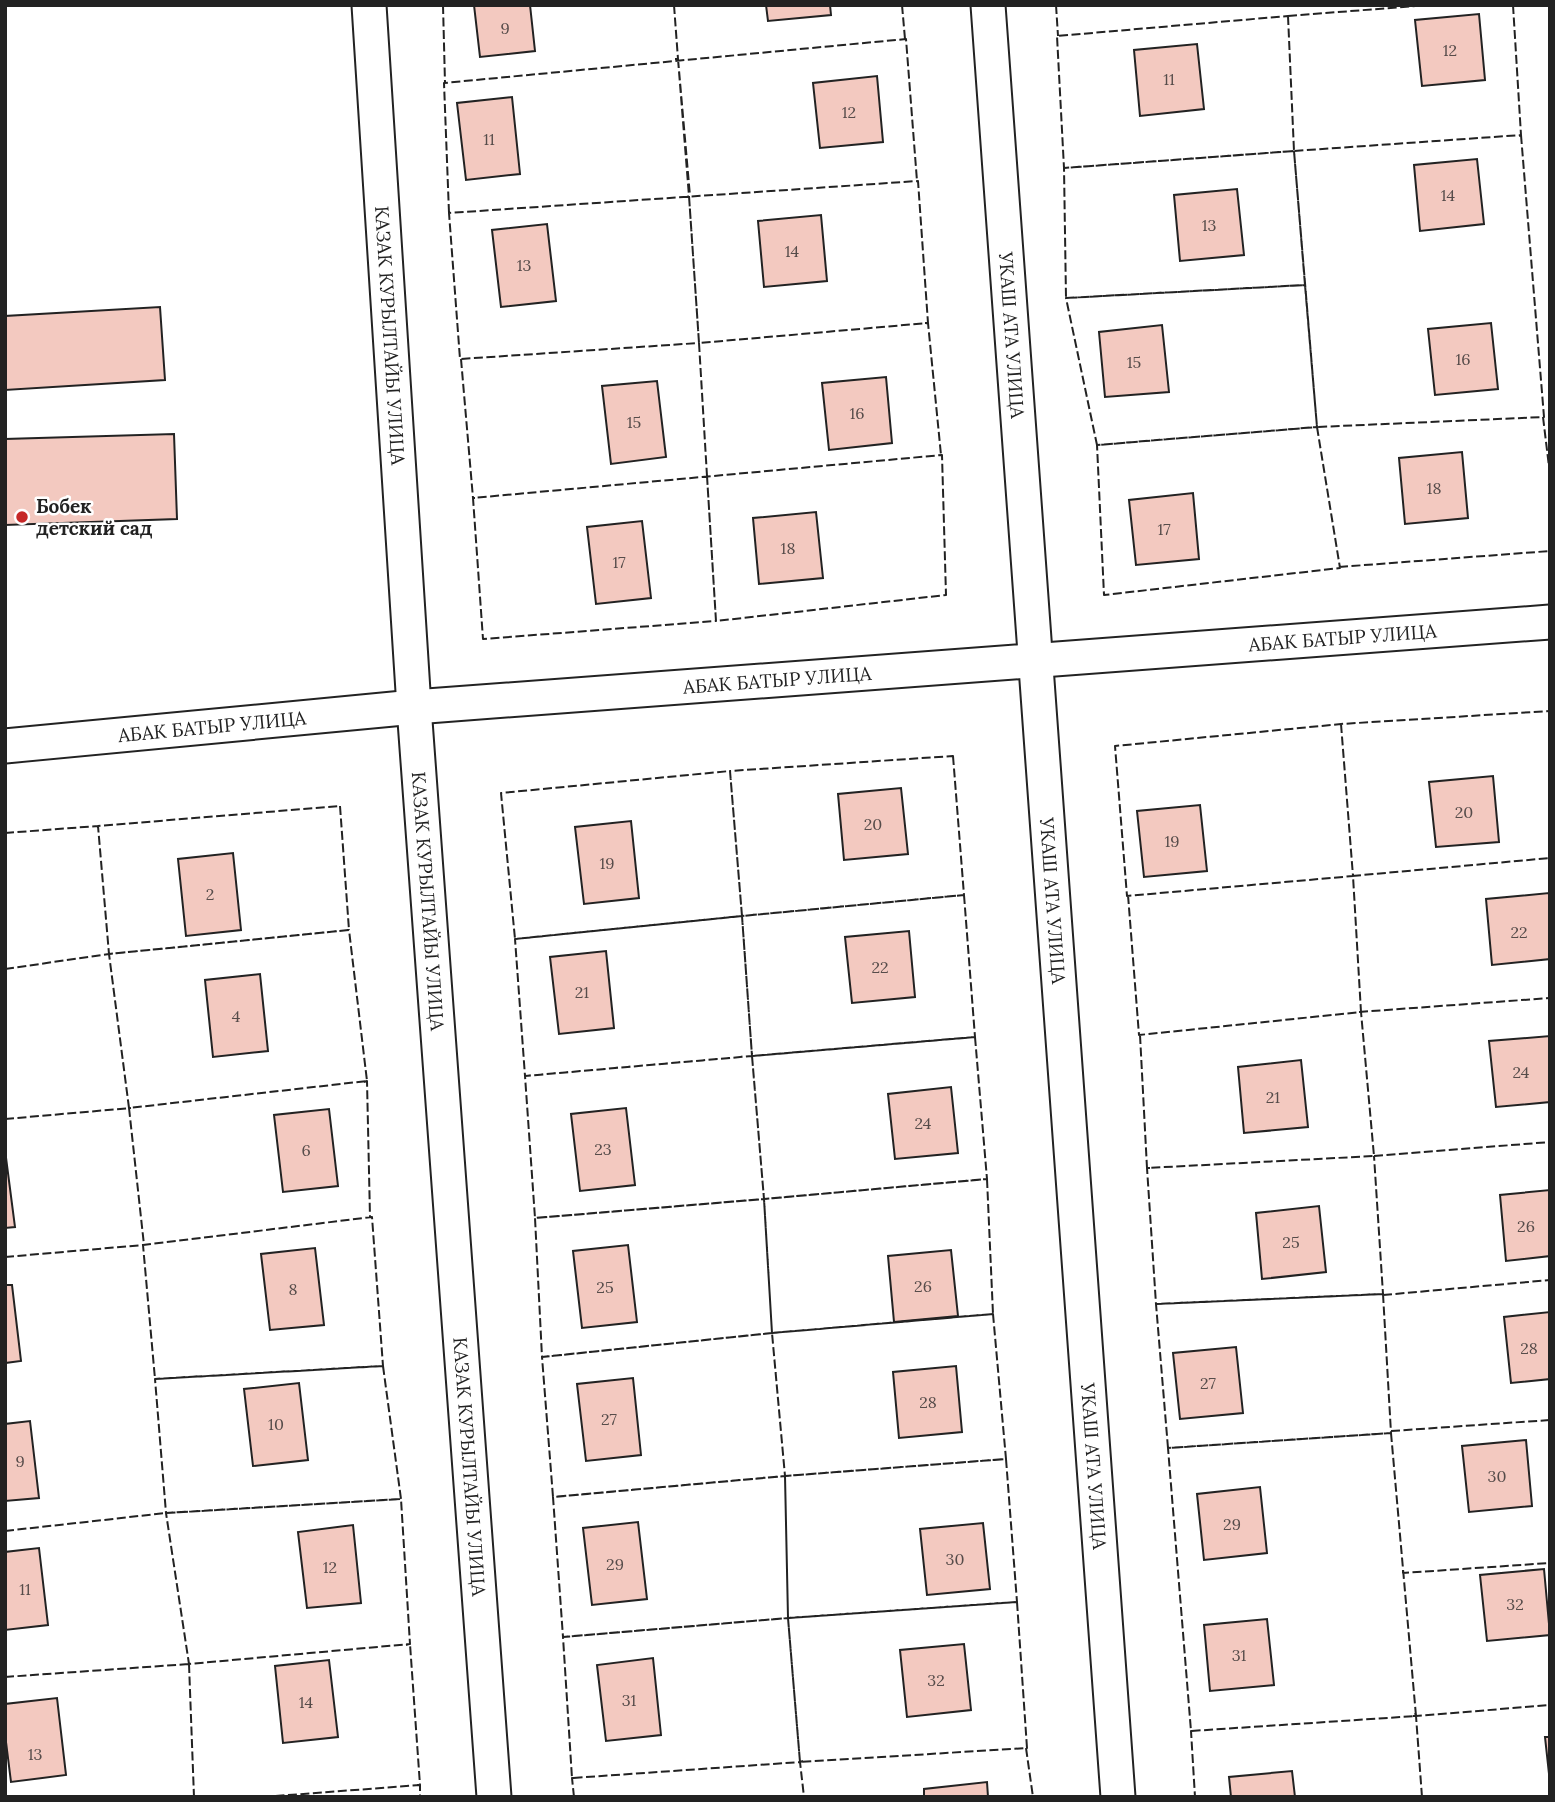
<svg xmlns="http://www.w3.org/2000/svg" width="1555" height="1802" viewBox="0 0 1555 1802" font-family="Lora,serif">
<rect width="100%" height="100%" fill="#fff"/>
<path fill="#f3c9c0" stroke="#222" stroke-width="2" d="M474,5H530L535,51L480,57Z
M766,5H830L831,15L768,21Z
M1479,14L1485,80L1422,86L1415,20Z
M1197,44L1204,109L1140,116L1134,50Z
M877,76L883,142L820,148L813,83Z
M512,97L520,174L466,180L457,103Z
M1477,159L1484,224L1420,231L1414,165Z
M1237,189L1244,255L1180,261L1174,195Z
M821,215L827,281L764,287L758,221Z
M547,224L556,301L501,307L492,230Z
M160,307L165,380L5,390V316Z
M1491,323L1498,389L1435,395L1428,329Z
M1162,325L1169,392L1105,397L1099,332Z
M886,377L892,443L829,450L822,383Z
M657,381L666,457L611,464L602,386Z
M174,434L177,519L5,525V439Z
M1462,452L1468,518L1405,524L1399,458Z
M1193,493L1199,559L1136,565L1129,500Z
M816,512L823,578L759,584L753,518Z
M642,521L651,598L596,604L587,527Z
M1493,776L1499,842L1436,847L1429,782Z
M901,788L908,854L844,860L838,794Z
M1200,805L1207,871L1144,877L1137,811Z
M631,821L639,898L584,904L575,827Z
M233,853L241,930L186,936L178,859Z
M1549,893L1550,959L1492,965L1486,899Z
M909,931L915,997L852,1003L845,937Z
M606,951L614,1028L559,1034L550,957Z
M260,974L268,1051L213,1057L205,980Z
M1550,1036V1102L1496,1107L1489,1041Z
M1301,1060L1308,1127L1244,1133L1238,1067Z
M951,1087L958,1153L895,1159L888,1094Z
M626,1108L635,1185L580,1191L571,1114Z
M329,1109L338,1186L283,1192L274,1115Z
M5,1150L15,1227L5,1228Z
M1550,1190V1256L1506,1261L1500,1195Z
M1319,1206L1326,1272L1262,1279L1256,1213Z
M628,1245L637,1322L582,1328L573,1251Z
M315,1248L324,1325L270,1330L261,1254Z
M951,1250L958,1316L894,1322L888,1256Z
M5,1285H12L21,1361L5,1363Z
M1550,1312V1379L1511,1383L1504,1317Z
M1236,1347L1243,1413L1180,1419L1173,1353Z
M956,1366L962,1432L899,1438L893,1372Z
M633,1378L641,1455L586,1461L577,1384Z
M299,1383L308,1460L253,1466L244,1389Z
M30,1421L39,1498L5,1501V1424Z
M1526,1440L1532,1506L1469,1512L1462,1446Z
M1260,1487L1267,1553L1204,1560L1197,1494Z
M638,1522L647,1599L592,1605L583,1528Z
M983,1523L990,1589L927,1595L920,1529Z
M353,1525L361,1603L307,1608L298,1532Z
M39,1548L48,1625L5,1630V1552Z
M1544,1569L1550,1635L1487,1641L1480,1575Z
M1267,1619L1274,1685L1210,1691L1204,1625Z
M964,1644L971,1710L907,1717L900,1650Z
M653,1658L661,1735L606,1741L597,1665Z
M329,1660L338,1737L283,1743L275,1666Z
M57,1698L66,1775L11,1782L5,1734V1704Z
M1545,1737H1550V1783Z
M1292,1771L1295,1797H1231L1229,1777Z
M987,1782L988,1797H924V1789Z"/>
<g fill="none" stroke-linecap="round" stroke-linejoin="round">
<g stroke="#222" stroke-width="37">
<g id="minor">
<path id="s1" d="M369,5L414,707L494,1797"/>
<path id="s2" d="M988,5L1118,1797"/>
<path id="s3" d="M5,746L414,707L1550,622"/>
</g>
</g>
<use href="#minor" stroke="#fff" stroke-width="33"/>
<path stroke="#222" stroke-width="2" stroke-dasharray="9 3.5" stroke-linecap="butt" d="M443,5L445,83
M674,5L678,59H675
M902,5L905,39
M1056,5L1058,36
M1513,5L1521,135L1519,136
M1288,16L1294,151L1064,168L1057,36Z
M1288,16L1428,5
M678,59L689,196L687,197
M678,59L690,196
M1521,135L1544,417L1317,427L1294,151Z
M1294,151L1305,285L1066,298L1064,168Z
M689,196L699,343L928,323L918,181L449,213L460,359L699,343L689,196
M449,213L444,83L906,39L917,181
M1305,285L1317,427L1097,445L1066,298Z
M925,323H928L941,455
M699,343L707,476L711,475
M699,343L707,476H705
M461,359L473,498H475
M1543,417L1550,475
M1317,427L1340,568L1104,595L1097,445Z
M707,476L716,621L483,639L473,498L942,455L946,595L716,621L707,476
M1339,567L1550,551
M1341,724L1353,876L1127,896L1115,746L1341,724L1550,711
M953,756L964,895L742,916L730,771Z
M730,771L742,916L515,939L501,793Z
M340,806L349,930L109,954L98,826Z
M5,833L98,826V828
M1352,876L1550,858
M964,895L975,1037L752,1056L742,916Z
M1128,895L1139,1035L1361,1012L1353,876
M742,916L752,1056L525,1076L515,939Z
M5,969L109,954L349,930L367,1081L129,1108L109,954
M1359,1012L1550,998
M1140,1035L1147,1168L1374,1156L1361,1012
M975,1037L987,1179L764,1199L752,1056Z
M752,1056L764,1199L535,1218L525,1076Z
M364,1082L367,1081L370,1217
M129,1108L144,1245
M5,1119L131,1108
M1374,1156L1550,1142
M1150,1168H1147L1156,1304L1383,1294L1374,1156
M987,1179L993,1314L772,1333L764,1199Z
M5,1257L143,1245L372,1217L383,1366L155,1379L143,1245
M1383,1294L1391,1433L1168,1448L1156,1304Z
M1383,1295L1550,1280
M993,1314L1006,1459L785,1476L772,1333Z
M772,1333L542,1357L553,1497L785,1476L772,1333L764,1199L535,1218L542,1357L772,1333
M383,1366L401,1499L166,1513L155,1379Z
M1391,1431L1550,1420
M1391,1433L1416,1716L1191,1731L1168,1448Z
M1006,1459L1017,1602L788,1618L785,1476Z
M785,1476L788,1618L563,1637L553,1497Z
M5,1531L166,1513L401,1499L410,1644L189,1664L166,1513
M1403,1570V1573L1550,1563
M1017,1602L1027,1748L800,1762L788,1618Z
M788,1618L800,1762L572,1778L563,1637Z
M189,1664L194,1797
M5,1677L190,1664
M1415,1713L1416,1716L1550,1705
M1413,1716H1416L1422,1797
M1193,1731H1191L1195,1797
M1026,1748L1033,1797
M803,1761L800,1762L804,1797
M417,1785H420V1797
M263,1797L420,1785L410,1644L406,1645
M574,1797L572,1778H574"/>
</g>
<circle fill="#c62828" stroke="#fff" stroke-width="2.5" cx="22" cy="517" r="7"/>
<g text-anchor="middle" stroke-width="5" stroke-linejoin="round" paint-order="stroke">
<g font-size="16" fill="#564c4a">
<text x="505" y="34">9</text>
<text x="1450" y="56">12</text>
<text x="1169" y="85">11</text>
<text x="849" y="118">12</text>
<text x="489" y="145">11</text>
<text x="1448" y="201">14</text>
<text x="1209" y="231">13</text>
<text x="792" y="257">14</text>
<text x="524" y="271">13</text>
<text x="1463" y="365">16</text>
<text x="1134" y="368">15</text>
<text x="857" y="419">16</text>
<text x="634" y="428">15</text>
<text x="1434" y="494">18</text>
<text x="1164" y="535">17</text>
<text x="788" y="554">18</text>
<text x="619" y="568">17</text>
<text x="1464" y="818">20</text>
<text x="873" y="830">20</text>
<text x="1172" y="847">19</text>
<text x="607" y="869">19</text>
<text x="210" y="900">2</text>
<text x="1519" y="938">22</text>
<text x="880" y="973">22</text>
<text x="582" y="998">21</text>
<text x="236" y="1022">4</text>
<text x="1521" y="1078">24</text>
<text x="1273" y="1103">21</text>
<text x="923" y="1129">24</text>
<text x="603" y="1155">23</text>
<text x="306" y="1156">6</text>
<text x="1526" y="1232">26</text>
<text x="1291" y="1248">25</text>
<text x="923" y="1292">26</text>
<text x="605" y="1293">25</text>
<text x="293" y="1295">8</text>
<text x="1529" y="1354">28</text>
<text x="1208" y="1389">27</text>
<text x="928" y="1408">28</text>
<text x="609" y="1425">27</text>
<text x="276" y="1430">10</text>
<text x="20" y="1467">9</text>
<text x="1497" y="1482">30</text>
<text x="1232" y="1530">29</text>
<text x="955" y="1565">30</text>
<text x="615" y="1570">29</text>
<text x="330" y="1573">12</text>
<text x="25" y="1595">11</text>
<text x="1515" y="1610">32</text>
<text x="1239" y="1661">31</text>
<text x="936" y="1686">32</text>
<text x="629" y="1706">31</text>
<text x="306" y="1708">14</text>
<text x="35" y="1760">13</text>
</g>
<g font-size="19" fill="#222" stroke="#fff">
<text dy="7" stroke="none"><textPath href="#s2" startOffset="331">УКАШ АТА УЛИЦА</textPath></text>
<text dy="7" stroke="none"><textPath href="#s1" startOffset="331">КАЗАК КУРЫЛТАЙЫ УЛИЦА</textPath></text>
<text dy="7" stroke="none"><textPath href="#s3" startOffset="1342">АБАК БАТЫР УЛИЦА</textPath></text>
<text dy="7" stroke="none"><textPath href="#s3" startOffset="775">АБАК БАТЫР УЛИЦА</textPath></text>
<text dy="7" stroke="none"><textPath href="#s3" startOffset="208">АБАК БАТЫР УЛИЦА</textPath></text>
<text dy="7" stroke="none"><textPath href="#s1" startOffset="898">КАЗАК КУРЫЛТАЙЫ УЛИЦА</textPath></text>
<text dy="7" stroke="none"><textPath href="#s2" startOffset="898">УКАШ АТА УЛИЦА</textPath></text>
<text dy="7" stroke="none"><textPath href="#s1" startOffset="1465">КАЗАК КУРЫЛТАЙЫ УЛИЦА</textPath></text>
<text dy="7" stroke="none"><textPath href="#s2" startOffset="1465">УКАШ АТА УЛИЦА</textPath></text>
</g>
<g font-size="19" font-weight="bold" fill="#222" stroke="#fff" text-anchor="start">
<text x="36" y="513">Бобек<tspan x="36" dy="22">детский сад</tspan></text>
</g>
</g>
<rect width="1555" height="1802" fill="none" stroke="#222222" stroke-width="14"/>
</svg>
